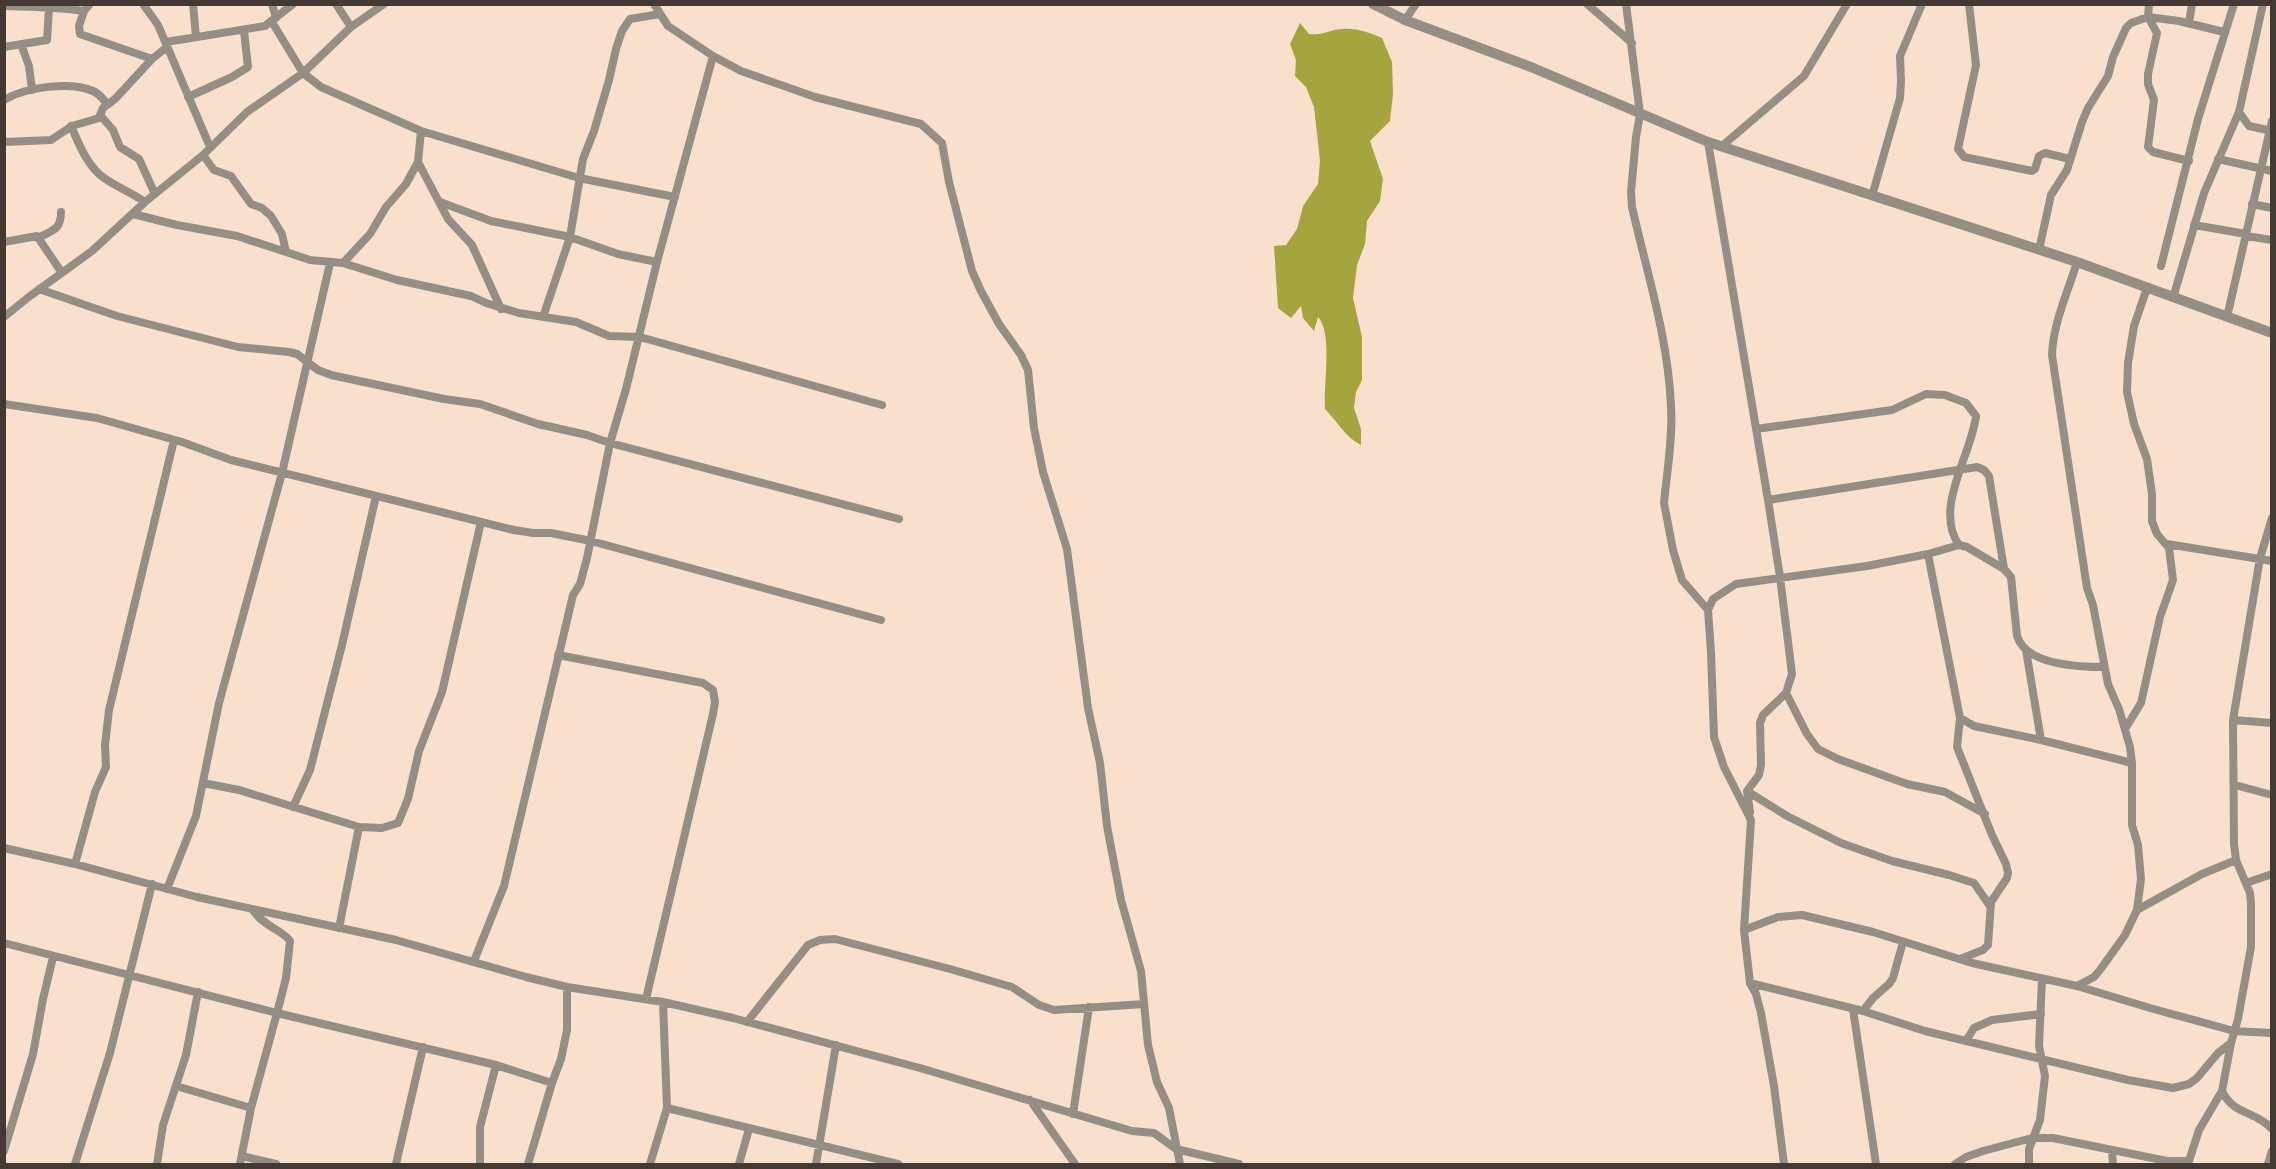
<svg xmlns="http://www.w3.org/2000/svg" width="2276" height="1169" viewBox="0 0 2276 1169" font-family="Figtree,sans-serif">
<rect width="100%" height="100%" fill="#f9e0cd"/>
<path fill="#a5a53f" d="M1300,23L1309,34C1322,36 1331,29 1343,29C1357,28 1370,33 1382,38L1392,62L1393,94L1390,121L1370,141L1383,179L1380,201L1367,221L1365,244L1357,265L1353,298L1362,337V380L1356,392L1354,408L1361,429V445C1344,436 1338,422 1325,409C1323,385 1333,333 1318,317L1314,331L1303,318L1301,306L1291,318L1278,308L1274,246L1286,245L1297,229L1303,206L1318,184L1320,161L1314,107L1306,87L1295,76L1296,60L1290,44Z"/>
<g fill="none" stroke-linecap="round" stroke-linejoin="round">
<path stroke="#948e84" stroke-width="8" d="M143,4L158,25L210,147
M193,4L196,37
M272,4L276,18
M336,4L351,27
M654,4L668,26L713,56L741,71L815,97L921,124L942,143L949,182L972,271L981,291L999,324L1021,355L1028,370L1034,428L1043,472L1067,549L1088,708L1100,763L1107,826L1121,900L1141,971L1148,1045L1157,1082L1169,1108L1180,1164
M1587,4L1632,43
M1626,4L1640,114L1636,137L1631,192L1632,207C1647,273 1668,337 1671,406C1673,438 1667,471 1664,503L1673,550L1682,580L1708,610
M1969,4L1976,65L1958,149L1964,157L2032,171L2035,169L2039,156L2045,153L2070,159
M2149,4L2148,17L2157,33L2148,74V84L2154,100L2148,147L2153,152L2189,161
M4,6C31,7 58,7 84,11L90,4
M84,11L79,26L80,34L152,59
M1405,20L1416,4
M272,22L303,73L321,87L421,131L579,178L675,197
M2189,23L2192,4
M166,42L265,26L293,4
M21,44L29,66L32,90
M4,47L47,40L49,9
M188,97L232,77L248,67L244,31
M4,100C25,87 71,81 93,91C100,94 103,99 107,104
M2239,112L2249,126L2272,131
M100,115L113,130L120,147L139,159L155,194
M71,126C79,144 87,166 104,178C117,187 132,193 145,202
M4,142L51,140L72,126L99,118L103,108L115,99L152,59L167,47
M1708,142L1768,500
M1722,146L1804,76L1847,4
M203,155L214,170L231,176L251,204L262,208L271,216L282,234L286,252L310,260L343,263L397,280L471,296L486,303L519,313L576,322L609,336L640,337L882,405
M2218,159L2272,171
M418,162L448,219L472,245L501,309
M1872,196L1900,98L1901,81L1900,56L1922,4
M440,202L491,221L570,237L618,254L657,262
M2252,204L2272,208
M133,214L177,225L237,236L286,252
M2194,225L2246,234
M2246,236L2272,240
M38,238C53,230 61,230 61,212
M4,242L37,236L62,273
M2039,250L2051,195L2067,170L2082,122L2088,108L2108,76L2113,57L2126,28L2131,23L2148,17L2179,21L2224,32
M2077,262C2068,292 2053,323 2052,355L2087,588L2093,605L2108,684L2119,709L2130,747L2132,763V825L2138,845L2141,879L2137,910L2125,935L2100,970L2094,977L2077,986
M343,263L370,234L386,207L406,184L418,162L421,131
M2161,266L2198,119L2234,4
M39,289L117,316L238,347L289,352L297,354L318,370L331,375L444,399L480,404L538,424L587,435L610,443L899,519
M2173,298L2204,193L2239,112L2263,4
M4,317L30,296L92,251L145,202L203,155L247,112L303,73L351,27L384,4
M543,317L570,237L583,159L594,131L609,80L616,49L622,31L630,19L660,14
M2227,317L2272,121
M4,404L97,418L182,442L231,460L514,530L533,533H551L591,541L881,620
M1756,429L1892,410L1926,394L1945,395L1966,403L1976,416C1972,454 1933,508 1959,545
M2167,544L2272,561
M1928,554L1960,718L1974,726L2041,740L2132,763
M2026,650L2041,740
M558,655L703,683L713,690L715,702L713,714L646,999
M1786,693L1807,734L1818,749L1838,759L1907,784L1945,792L1985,814
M1960,718L1957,747L1992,835L2006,864L2008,873L2007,878L1991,902L1988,945L1983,950L1960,959
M2233,720L2272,723
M2125,729L2141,703L2160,617L2173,580L2169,548L2157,534L2152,521V494L2147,459L2134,424L2127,392L2128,363L2134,326L2147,288
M203,783L239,790L359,827L382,828L398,823L408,799L419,751L442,692L481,522
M2235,785L2272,795
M1747,791L1787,816L1841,843L1892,861L1949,875L1974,883L1990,906
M293,807L310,770L342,645L376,496
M1750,812L1747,791L1759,775L1761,765L1760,723L1763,715L1786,693L1792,674L1780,577L1768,500L1977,467L1984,470L1989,476L2004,569
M4,848L75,864L197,897L396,940L526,977L567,987L663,1002L733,1018L920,1068L1132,1131L1154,1133L1176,1149L1239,1164
M75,864L95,792L106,767L105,745L109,710L174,440
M2246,883L2272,874
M167,889L196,816L219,703L282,473L330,263
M2137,910L2202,874L2236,860
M339,928L359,827
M1744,930L1778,917L1802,915L1873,932L1972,963L2077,986L2150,1008L2234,1031L2272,1033
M4,943L277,1013L286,978L290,941C284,931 264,927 253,910
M474,961L504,886L573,595L580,584L587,558L610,443L626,389L657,262L713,56
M1750,983L1863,1011L1925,1031L2128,1080L2173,1088L2189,1084L2197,1078L2218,1053L2231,1043
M1853,1009L1876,1164
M1863,1011L1873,998L1889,984L1893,978L1903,942
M747,1022L808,945L820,940L835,939L950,969L1012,987L1039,1005L1054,1010L1144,1004
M1966,1041L1974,1028L1992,1020L2041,1014
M176,1086L251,1108
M2222,1091C2234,1116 2255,1110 2272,1129
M1030,1100L1075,1164
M667,1108L898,1164
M1073,1114L1089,1007
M4,1151L33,1054L43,999L53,957
M2112,1151L2113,1164
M242,1156L276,1164
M75,1164L110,1053L152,884
M157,1164L163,1125L186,1055L198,992
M240,1164L251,1108L277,1013L496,1065L552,1083
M396,1164L423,1047
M480,1164V1127L496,1065
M528,1164L552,1083L561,1059L567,1030V987
M650,1164L667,1108L663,1002
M739,1164L749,1129
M816,1164L836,1045
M1784,1164L1774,1086L1761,1013L1756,994L1750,983L1744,930L1751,820L1724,767L1714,737L1711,652L1708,610L1713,599L1736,584L1867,566L1928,554L1959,545L1967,547L2004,569L2011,577L2017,636C2026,665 2078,667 2104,667
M1955,1164L1966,1157L1983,1151L2032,1138H2053L2167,1161H2189
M2029,1164V1149L2040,1120L2045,1076L2039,1046L2042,979
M2188,1164L2199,1130L2222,1091L2231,1043L2238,1019L2251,947V903L2250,893L2236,860L2234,844L2233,720L2260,558L2272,518
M2268,1164L2272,1151"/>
<path stroke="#948e84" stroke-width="10" d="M1373,4L1405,20L1531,67L1708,142L2077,262L2272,333"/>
</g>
<rect width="2276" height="1169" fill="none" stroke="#443a33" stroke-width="12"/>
</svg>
